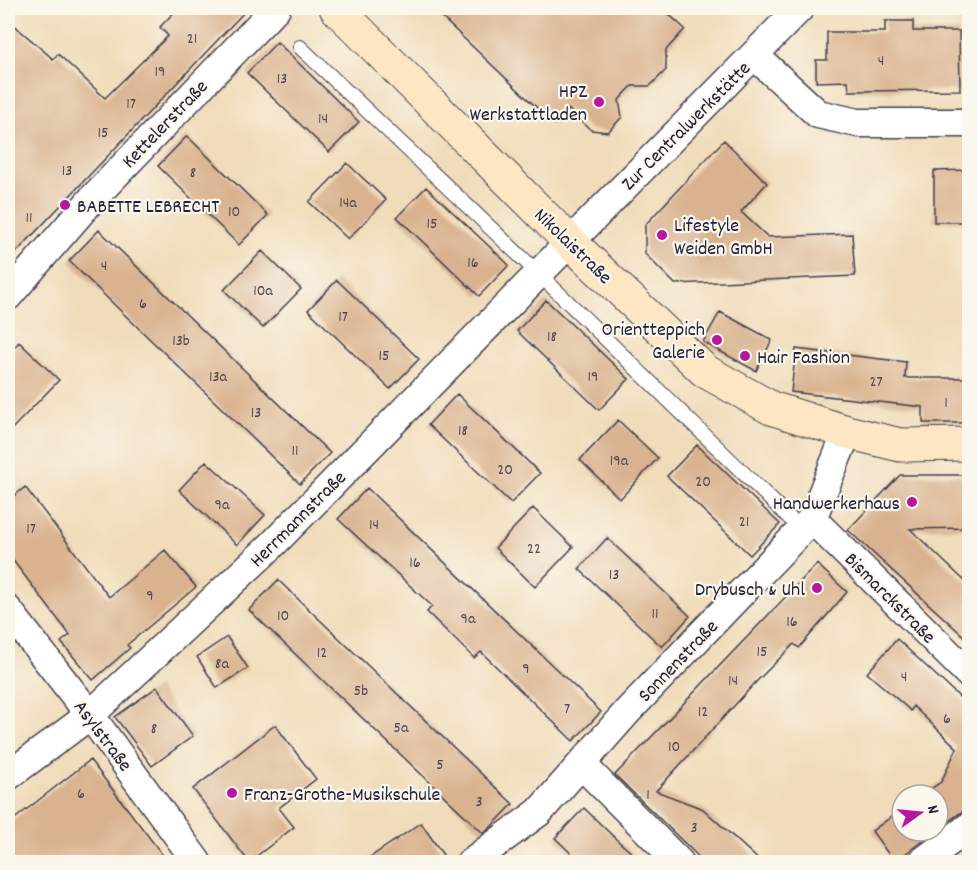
<svg xmlns="http://www.w3.org/2000/svg" width="977" height="870" viewBox="0 0 977 870" font-family="Dekko,sans-serif">
<rect width="100%" height="100%" fill="#fbf7ec"/>
<filter id="ink" filterUnits="userSpaceOnUse"><feTurbulence type="fractalNoise" baseFrequency=".0167" numOctaves="2"/><feDisplacementMap in="SourceGraphic" scale="12" xChannelSelector="R" yChannelSelector="G"/><feConvolveMatrix kernelMatrix="1 2 1 2 8 2 1 2 1" color-interpolation-filters="sRGB"/></filter>
<filter id="wash" filterUnits="userSpaceOnUse"><feTurbulence type="fractalNoise" baseFrequency=".008" numOctaves="4" result="noise"/><feDisplacementMap in="SourceGraphic" scale="24" xChannelSelector="R" yChannelSelector="G"/><feGaussianBlur stdDeviation="1.35" result="paint"/><feColorMatrix in="noise" values="0 0 0 0 0 0 0 0 0 0 0 0 0 0 0 0 0 1.4 0 .05"/><feComposite in="paint" operator="in"/></filter>
<g filter="url(#wash)">
<rect width="100%" height="100%" fill="#f0dcba"/>
<g id="blocks">
<path fill="#d9b38f" d="M178,8H248L8,261V20L53,59L58,54L105,98L168,36L160,27Z
M432,8H662L685,29L666,50V70L650,86H632L619,100L622,117L608,132L591,130L568,109L554,124Z
M885,21H913V31H959L960,90L849,91L848,81L816,82V60H827V32H885Z
M277,42L359,122L329,152L247,73Z
M187,136L268,215L239,245L158,166Z
M724,140L767,183L741,212L768,237L852,234L855,276L675,284L645,254V225Z
M347,163L386,200L348,239L309,202Z
M969,170V222H934V171Z
M426,187L509,265L479,296L397,217Z
M99,230L330,453L300,484L69,261Z
M262,251L301,289L263,328L224,290Z
M337,280L419,359L390,389L308,310Z
M546,300L629,379L599,410L517,331Z
M720,312L772,340L756,371L703,342Z
M19,342L59,380L8,433V354Z
M796,349L906,362L905,378H969V423H923V407L791,392Z
M457,394L540,473L511,503L428,425Z
M618,420L658,458L620,499L580,460Z
M697,445L780,524L750,555L667,476Z
M206,461L265,515L237,545L179,490Z
M900,475H969V528L910,529L969,585V641L848,530Z
M25,487L109,597L165,550L196,587L127,645L130,648L93,680L61,642L70,635L8,554V501Z
M367,488L601,712L573,741L481,652L474,658L427,612L432,606L338,519Z
M533,508L573,547L535,587L495,548Z
M607,538L690,616L662,647L579,569Z
M817,564L847,592L799,648L794,644L756,682L656,791L703,809L761,862H704L615,775Z
M278,580L513,804L491,827L483,833L249,610Z
M227,637L248,668L217,688L197,657Z
M897,639L969,706V810L960,813L938,829V795H922L941,782L957,748L913,706L911,711L867,673Z
M157,687L193,736L152,766L115,717Z
M275,725L316,779L279,808L294,827L249,862L193,789Z
M90,760L168,862H8V824Z
M584,808L617,840L642,862H580L555,838Z
M902,809V831H936L894,862L872,831Z
M421,823L448,862H363Z"/>
</g>
</g>
<g filter="url(#ink)">
<use href="#blocks" fill-opacity="0" stroke="#413e4e" stroke-width="1.5"/>
<g fill="none" stroke-linecap="round" stroke-linejoin="round">
<g stroke="#413e4e" stroke-width="16">
<path id="lane" d="M300,47L538,273L802,530"/>
</g>
<g stroke="#413e4e" stroke-width="31">
<path id="street" d="M754,55L818,114L858,123H970
M8,296L93,198L276,8
M812,519L970,675
M8,610L90,715L197,862
M582,765L679,862
M8,776L90,715L269,548L800,8
M471,862L539,812L627,712L812,519L847,432
M922,862L970,826"/>
</g>
<g stroke="#413e4e" stroke-width="35">
<path id="secondary" d="M336,8L569,241L705,371L771,408L847,432L900,445L970,444"/>
</g>
<use href="#lane" stroke="#fff" stroke-width="14"/>
<use href="#street" stroke="#fff" stroke-width="28"/>
<use href="#secondary" stroke="#fce6c4" stroke-width="33"/>
</g>
</g>
<g fill="#b5179e" stroke="#fbf7ec" stroke-width="2">
<circle cx="599" cy="102" r="6"/>
<circle cx="65" cy="205" r="6"/>
<circle cx="662" cy="235" r="6"/>
<circle cx="717" cy="340" r="6"/>
<circle cx="745" cy="356" r="6"/>
<circle cx="912" cy="502" r="6"/>
<circle cx="817" cy="588" r="6"/>
<circle cx="232" cy="793" r="6"/>
</g>
<g text-anchor="middle" stroke-width="4.5" stroke-linejoin="round" paint-order="stroke">
<g font-size="16" fill="#504650">
<text x="192" y="43">21</text>
<text x="881" y="65">4</text>
<text x="160" y="76">19</text>
<text x="282" y="83">13</text>
<text x="131" y="108">17</text>
<text x="323" y="123">14</text>
<text x="103" y="137">15</text>
<text x="67" y="175">13</text>
<text x="193" y="177">8</text>
<text x="348" y="207">14a</text>
<text x="234" y="216">10</text>
<text x="29" y="222">11</text>
<text x="432" y="228">15</text>
<text x="473" y="267">16</text>
<text x="104" y="270">4</text>
<text x="263" y="295">10a</text>
<text x="143" y="308">6</text>
<text x="343" y="321">17</text>
<text x="552" y="341">18</text>
<text x="181" y="345">13b</text>
<text x="384" y="360">15</text>
<text x="218" y="381">13a</text>
<text x="593" y="381">19</text>
<text x="876" y="386">27</text>
<text x="946" y="407">1</text>
<text x="256" y="417">13</text>
<text x="463" y="435">18</text>
<text x="295" y="455">11</text>
<text x="619" y="465">19a</text>
<text x="505" y="474">20</text>
<text x="703" y="486">20</text>
<text x="222" y="509">9a</text>
<text x="744" y="526">21</text>
<text x="374" y="529">14</text>
<text x="31" y="533">17</text>
<text x="534" y="553">22</text>
<text x="415" y="567">16</text>
<text x="614" y="579">13</text>
<text x="150" y="600">9</text>
<text x="655" y="618">11</text>
<text x="283" y="620">10</text>
<text x="468" y="623">9a</text>
<text x="792" y="626">16</text>
<text x="762" y="656">15</text>
<text x="322" y="657">12</text>
<text x="222" y="668">8a</text>
<text x="526" y="673">9</text>
<text x="904" y="681">4</text>
<text x="733" y="685">14</text>
<text x="361" y="695">5b</text>
<text x="567" y="713">7</text>
<text x="703" y="716">12</text>
<text x="947" y="723">6</text>
<text x="401" y="732">5a</text>
<text x="154" y="733">8</text>
<text x="674" y="751">10</text>
<text x="440" y="769">5</text>
<text x="81" y="798">6</text>
<text x="648" y="799">1</text>
<text x="479" y="806">3</text>
<text x="694" y="832">3</text>
</g>
<g font-size="20" fill="#22223b" stroke="#fbf7ec" text-anchor="end">
<text x="587" y="97">HPZ<tspan x="587" dy="23">Werkstattladen</tspan></text>
<text x="77" y="212" text-anchor="start">BABETTE LEBRECHT</text>
<text x="674" y="231" text-anchor="start">Lifestyle<tspan x="674" dy="23">Weiden GmbH</tspan></text>
<text x="705" y="335">Orientteppich<tspan x="705" dy="23">Galerie</tspan></text>
<text x="757" y="363" text-anchor="start">Hair Fashion</text>
<text x="900" y="509">Handwerkerhaus</text>
<text x="805" y="595">Drybusch &amp; Uhl</text>
<text x="244" y="800" text-anchor="start">Franz-Grothe-Musikschule</text>
</g>
<g font-size="20" fill="#22223b" stroke="#fbf7ec">
<text transform="translate(164 123) rotate(-46)" y="7">Kettelerstraße</text>
<text transform="translate(685 125) rotate(-45)" y="7">Zur Centralwerkstätte</text>
<text transform="translate(574 245) rotate(44)" y="7">Nikolaistraße</text>
<text transform="translate(297 518) rotate(-45)" y="7">Herrmannstraße</text>
<text transform="translate(891 597) rotate(45)" y="7">Bismarckstraße</text>
<text transform="translate(677 660) rotate(-46)" y="7">Sonnenstraße</text>
<text transform="translate(104 735) rotate(53)" y="7">Asylstraße</text>
</g>
</g>
<rect width="977" height="870" fill="none" stroke="#fbf7ec" stroke-width="30"/>
<g transform="translate(920 813) rotate(75)"><circle r="28" fill="#fbf7ec" stroke="#a4a2a5" stroke-width="1.5"/>
<path d="M0-4.5L10 22L0 15L-10 22Z" fill="#b5179e"/>
<text y="-9" font-size="16" font-weight="bold" text-anchor="middle" fill="#22223b">N</text>
</g>
</svg>
